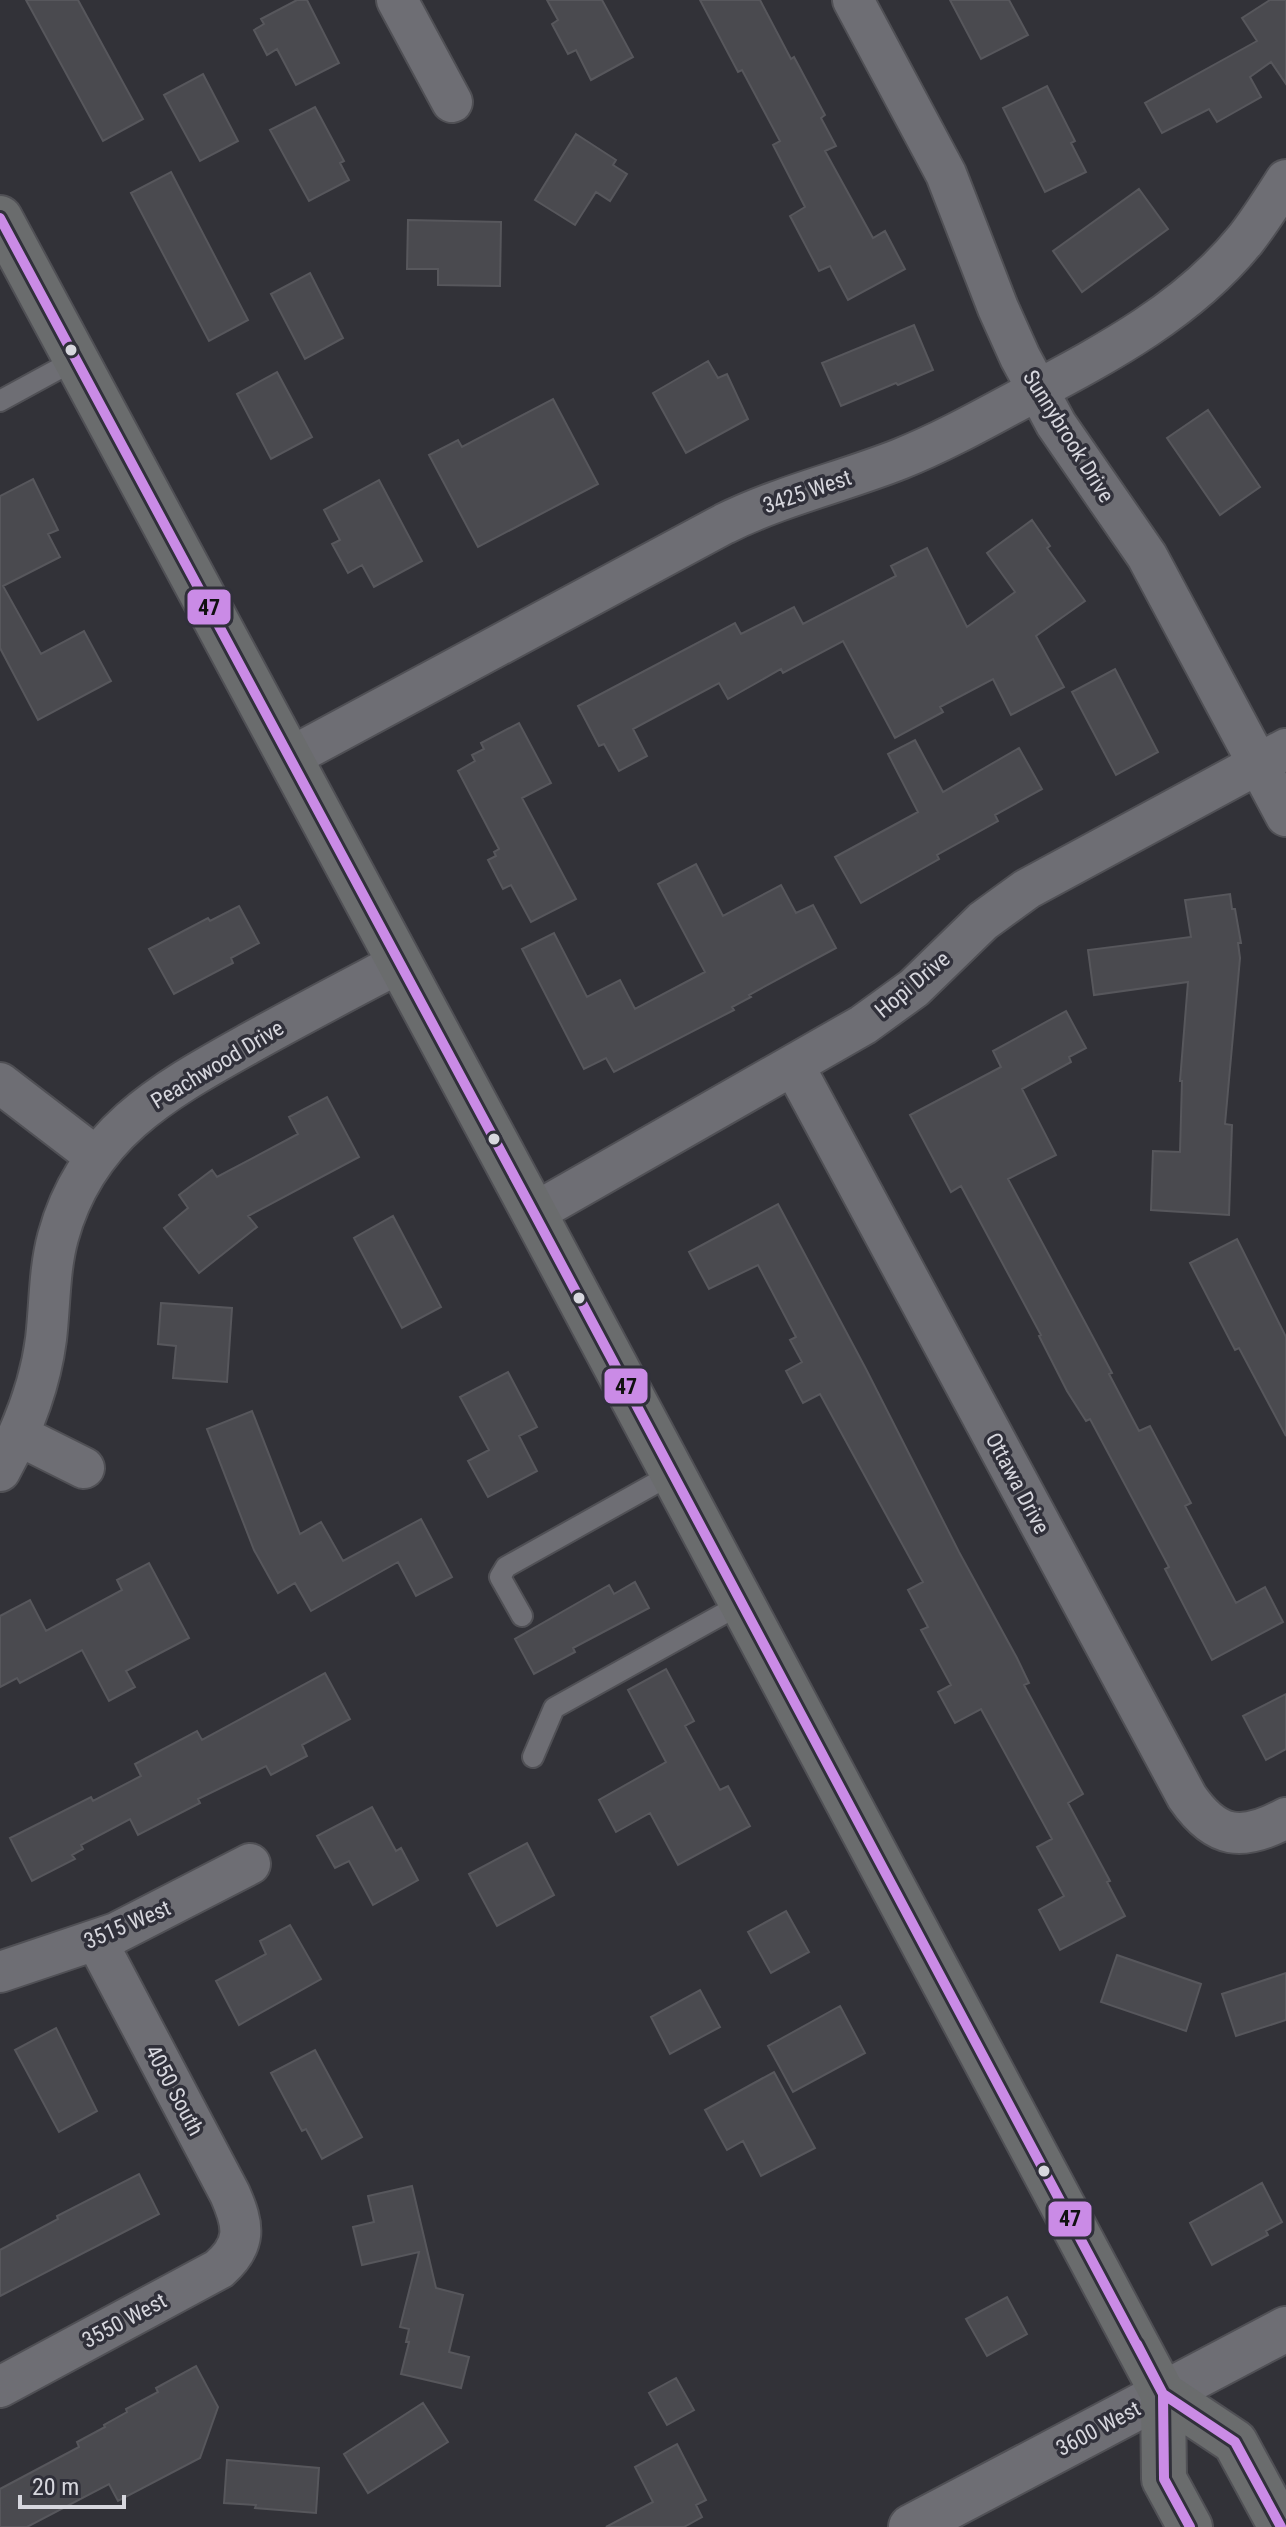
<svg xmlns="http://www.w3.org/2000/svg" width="1286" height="2527" viewBox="0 0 1286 2527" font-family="'Roboto Condensed',sans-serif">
<rect width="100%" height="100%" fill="#323238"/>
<path fill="#4a4a4f" stroke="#57575c" stroke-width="2" d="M26,0H78L143,119L103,141Z
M297,0H307L339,63L296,85L277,49L267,55L254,30L264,24L261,19Z
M547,0H602L633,57L591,80L576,50L568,54L552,24L558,20Z
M700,0H760L791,59L794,57L825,115L821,118L836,146L825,151L873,238L885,231L905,269L848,300L830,266L819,271L790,216L805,207L773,145L780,141L742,70L738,72Z
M950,0H1009L1028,35L981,59Z
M1270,0H1286V84L1271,62L1250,77L1261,97L1217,122L1209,109L1162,133L1145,103L1257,41L1242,18Z
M203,74L238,141L200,161L164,95Z
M1047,86L1075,141L1071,143L1086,172L1045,192L1003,108Z
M315,107L344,161L340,163L349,180L309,201L270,130Z
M576,134L616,160L613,165L627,174L610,201L596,192L575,225L535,200Z
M171,172L248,320L209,341L131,193Z
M1139,189L1168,229L1082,292L1053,251Z
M408,220L501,222L500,286L438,285V269H407Z
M310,273L343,338L305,359L271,294Z
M914,325L933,370L898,385L896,383L841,406L822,363Z
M708,361L718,378L727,374L748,419L686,453L653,393Z
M277,372L312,437L271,459L237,394Z
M553,399L598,484L478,547L429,455L458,440L462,447Z
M1208,410L1260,487L1220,515L1167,438Z
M33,479L58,530L48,534L60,557L3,586L41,654L84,631L111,681L38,720L0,648V496Z
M379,480L422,561L374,587L362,565L348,573L332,544L340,540L324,510Z
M1032,520L1050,546L1047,548L1085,601L1036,636L1064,687L1011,715L993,679L940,707L943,712L895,738L843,641L783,673L781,669L728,699L719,683L633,729L647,756L619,771L604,744L599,746L578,706L735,623L741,634L794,607L803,624L896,576L891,566L927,548L967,627L1015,592L987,553Z
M1115,669L1158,752L1116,775L1072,692Z
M519,723L551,783L522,798L576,899L531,922L511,885L503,889L488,860L496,856L494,852L499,849L458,771L475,761L472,755L484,749L481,743Z
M915,740L943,792L1019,748L1042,789L995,815L998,821L937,855L939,859L861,903L835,857L918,812L888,754Z
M696,864L723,916L781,885L796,913L813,905L836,948L749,995L751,997L732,1007L734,1010L614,1072L606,1058L584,1069L522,949L554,933L587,997L620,980L635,1009L705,972L658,884Z
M1230,894L1232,909H1235L1241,943H1238L1240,958L1225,1124L1232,1125L1229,1215L1151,1210L1153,1151L1180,1152L1182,1081H1180L1188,982L1094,995L1088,950L1191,937L1185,900Z
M239,906L259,943L231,958L233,963L174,994L149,949L208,918L210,921Z
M1066,1011L1086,1048L1069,1057L1071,1062L1022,1089L1056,1155L1008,1179L1087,1326L1112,1373L1109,1374L1139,1431L1150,1426L1191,1503L1185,1506L1236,1603L1265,1587L1283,1622L1212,1660L1165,1569L1169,1567L1090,1419L1086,1421L1067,1391L1039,1336L1041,1335L961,1186L951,1192L910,1115L1001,1067L993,1051Z
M327,1097L359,1157L248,1216L257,1227L199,1273L164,1228L188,1208L179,1195L212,1170L217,1177L298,1134L289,1117Z
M778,1204L866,1369L959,1552L1017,1658L1029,1683L1024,1685L1083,1794L1068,1803L1110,1881L1107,1882L1125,1916L1060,1950L1039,1910L1064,1896L1037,1847L1052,1839L981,1709L955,1723L938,1692L951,1685L921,1630L928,1627L908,1590L923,1582L820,1394L803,1403L786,1371L802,1362L790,1340L796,1337L758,1265L709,1289L689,1252Z
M393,1216L441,1307L402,1328L354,1238Z
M1237,1239L1286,1337V1436L1239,1348L1235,1350L1190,1263Z
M161,1303L232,1308L227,1382L173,1378L176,1346L158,1344Z
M508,1372L537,1427L519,1436L537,1471L488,1497L468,1461L489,1450L460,1397Z
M252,1411L300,1534L321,1522L343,1561L421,1519L452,1577L416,1596L398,1562L311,1611L295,1583L278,1593L254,1550L207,1429Z
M149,1563L189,1638L126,1671L135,1687L109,1701L82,1650L20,1683L17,1678L0,1687V1616L30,1600L46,1631L122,1590L117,1580Z
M635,1582L649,1608L573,1648L575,1652L534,1674L515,1639L609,1585L614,1594Z
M666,1669L694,1721L685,1726L720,1790L728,1786L750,1826L678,1865L650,1813L616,1832L599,1800L666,1762L628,1690Z
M325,1673L350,1719L302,1745L307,1756L271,1775L266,1766L198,1799L200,1803L138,1835L130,1819L81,1845L83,1849L72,1855L75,1859L32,1881L10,1838L91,1797L93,1801L141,1776L135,1764L197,1731L202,1740Z
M1286,1694V1749L1266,1760L1243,1716Z
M372,1807L396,1851L401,1848L418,1880L373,1905L349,1861L335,1868L317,1836Z
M527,1843L554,1895L497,1926L469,1874Z
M786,1911L809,1952L771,1973L748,1932Z
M290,1925L321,1979L239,2025L216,1981L266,1954L260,1941Z
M1117,1955L1201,1984L1186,2031L1101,2002Z
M1286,1973V2020L1236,2036L1222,1994Z
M700,1990L720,2027L670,2054L651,2017Z
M840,2006L865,2053L793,2092L768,2046Z
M56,2028L97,2111L59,2132L15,2050Z
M315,2050L362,2137L322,2159L306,2129L302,2131L271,2073Z
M774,2072L815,2148L761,2176L743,2141L727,2150L705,2110Z
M139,2174L159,2214L0,2296V2250L58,2219L57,2216Z
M1262,2183L1282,2222L1266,2231L1268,2235L1212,2265L1190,2223Z
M412,2186L436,2288L463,2295L449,2352L469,2357L461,2388L401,2374L409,2342H406L409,2329L400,2327L419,2252L362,2265L353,2227L374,2222L368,2196Z
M1007,2297L1027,2334L987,2356L966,2319Z
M196,2366L218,2407L200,2458L118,2501L109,2484L27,2527H0V2489L79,2447L77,2442L105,2427L104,2425L127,2412L126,2409L158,2392L156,2388Z
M676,2378L694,2410L667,2425L649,2393Z
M423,2403L448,2442L368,2493L344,2454Z
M677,2444L706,2500L696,2505L702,2517L684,2527H606L653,2502L635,2467Z
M227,2460L319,2468L316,2513L255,2508L256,2505L224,2503Z"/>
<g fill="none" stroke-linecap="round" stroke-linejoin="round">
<g stroke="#505055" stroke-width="24">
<path id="service" d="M0,401L75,360
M522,1616L500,1577L506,1567L672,1474
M533,1757L554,1708L741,1604"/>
</g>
<g stroke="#505055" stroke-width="44">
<path id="minor" d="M397,0L452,102
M853,0L946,174L998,308L1020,357L1056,424L1147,556L1286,816
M289,758L724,524C780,496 842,482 900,459C945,441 987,417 1030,394C1109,352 1188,310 1245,240C1260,221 1273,200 1286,180
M794,1066L1187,1797C1216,1839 1242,1842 1286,1818
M0,1083L95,1156
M534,1213L863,1025L914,988L983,921L1027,889L1286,749
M18,1435L84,1468
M0,1471C22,1431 40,1386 46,1339C50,1305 49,1270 58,1237C86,1134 162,1092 248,1044C298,1016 348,990 399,963
M0,1972L116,1933L250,1864
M0,2387L219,2269C247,2244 244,2226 230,2194L96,1940"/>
</g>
<g stroke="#505055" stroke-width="48">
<path id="tertiary" d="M911,2527L1286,2329"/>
</g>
<g stroke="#505055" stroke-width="48">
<path id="secondary" d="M0,218L534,1213L1163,2394L1164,2479L1190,2527
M1163,2394L1235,2442L1281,2527"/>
</g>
<use href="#service" stroke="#6e6e74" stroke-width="20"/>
<use href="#minor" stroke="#6e6e74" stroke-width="40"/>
<use href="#tertiary" stroke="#6e6e74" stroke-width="44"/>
<use href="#secondary" stroke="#6a6c6d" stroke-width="44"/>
<g stroke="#30303a" stroke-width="16">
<path id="bus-1" d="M0,218L534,1213L1163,2394L1235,2442L1281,2527
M1137,2344L1163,2394L1164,2479L1190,2527"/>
</g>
<use href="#bus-1" stroke="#ca8be6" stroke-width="10"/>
</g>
<g fill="#d7d7de" stroke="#30303a" stroke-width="3">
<circle cx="71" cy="350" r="7"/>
<circle cx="494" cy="1139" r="7"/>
<circle cx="579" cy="1298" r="7"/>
<circle cx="1044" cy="2171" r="7"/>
</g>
<g text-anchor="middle" stroke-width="7" stroke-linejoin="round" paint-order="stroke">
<g font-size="22" fill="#d7d7de" stroke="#30303a">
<text transform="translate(1069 436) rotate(58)" y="8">Sunnybrook Drive</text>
<text transform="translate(807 491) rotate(-19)" y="8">3425 West</text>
<text transform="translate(912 984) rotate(-40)" y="8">Hopi Drive</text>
<text transform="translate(217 1064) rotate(-31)" y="8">Peachwood Drive</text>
<text transform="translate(1018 1483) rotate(62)" y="8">Ottawa Drive</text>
<text transform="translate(127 1924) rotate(-23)" y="8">3515 West</text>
<text transform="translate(175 2090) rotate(62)" y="8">4050 South</text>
<text transform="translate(124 2320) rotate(-28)" y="8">3550 West</text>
<text transform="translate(1098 2428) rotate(-28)" y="8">3600 West</text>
</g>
</g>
<g stroke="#30303a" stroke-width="3">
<rect x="186" y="588" width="46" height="38" rx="8" fill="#ca8be6"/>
<rect x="603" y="1367" width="46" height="38" rx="8" fill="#ca8be6"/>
<rect x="1047" y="2200" width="46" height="38" rx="8" fill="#ca8be6"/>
</g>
<g font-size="22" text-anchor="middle" font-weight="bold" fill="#111">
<text x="209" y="615">47</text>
<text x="626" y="1394">47</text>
<text x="1070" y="2226">47</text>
</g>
<path d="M20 2495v12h104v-12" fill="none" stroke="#d7d7de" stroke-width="4"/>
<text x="32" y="2495" font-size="24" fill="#d7d7de" stroke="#30303a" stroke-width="6" paint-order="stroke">20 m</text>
</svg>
